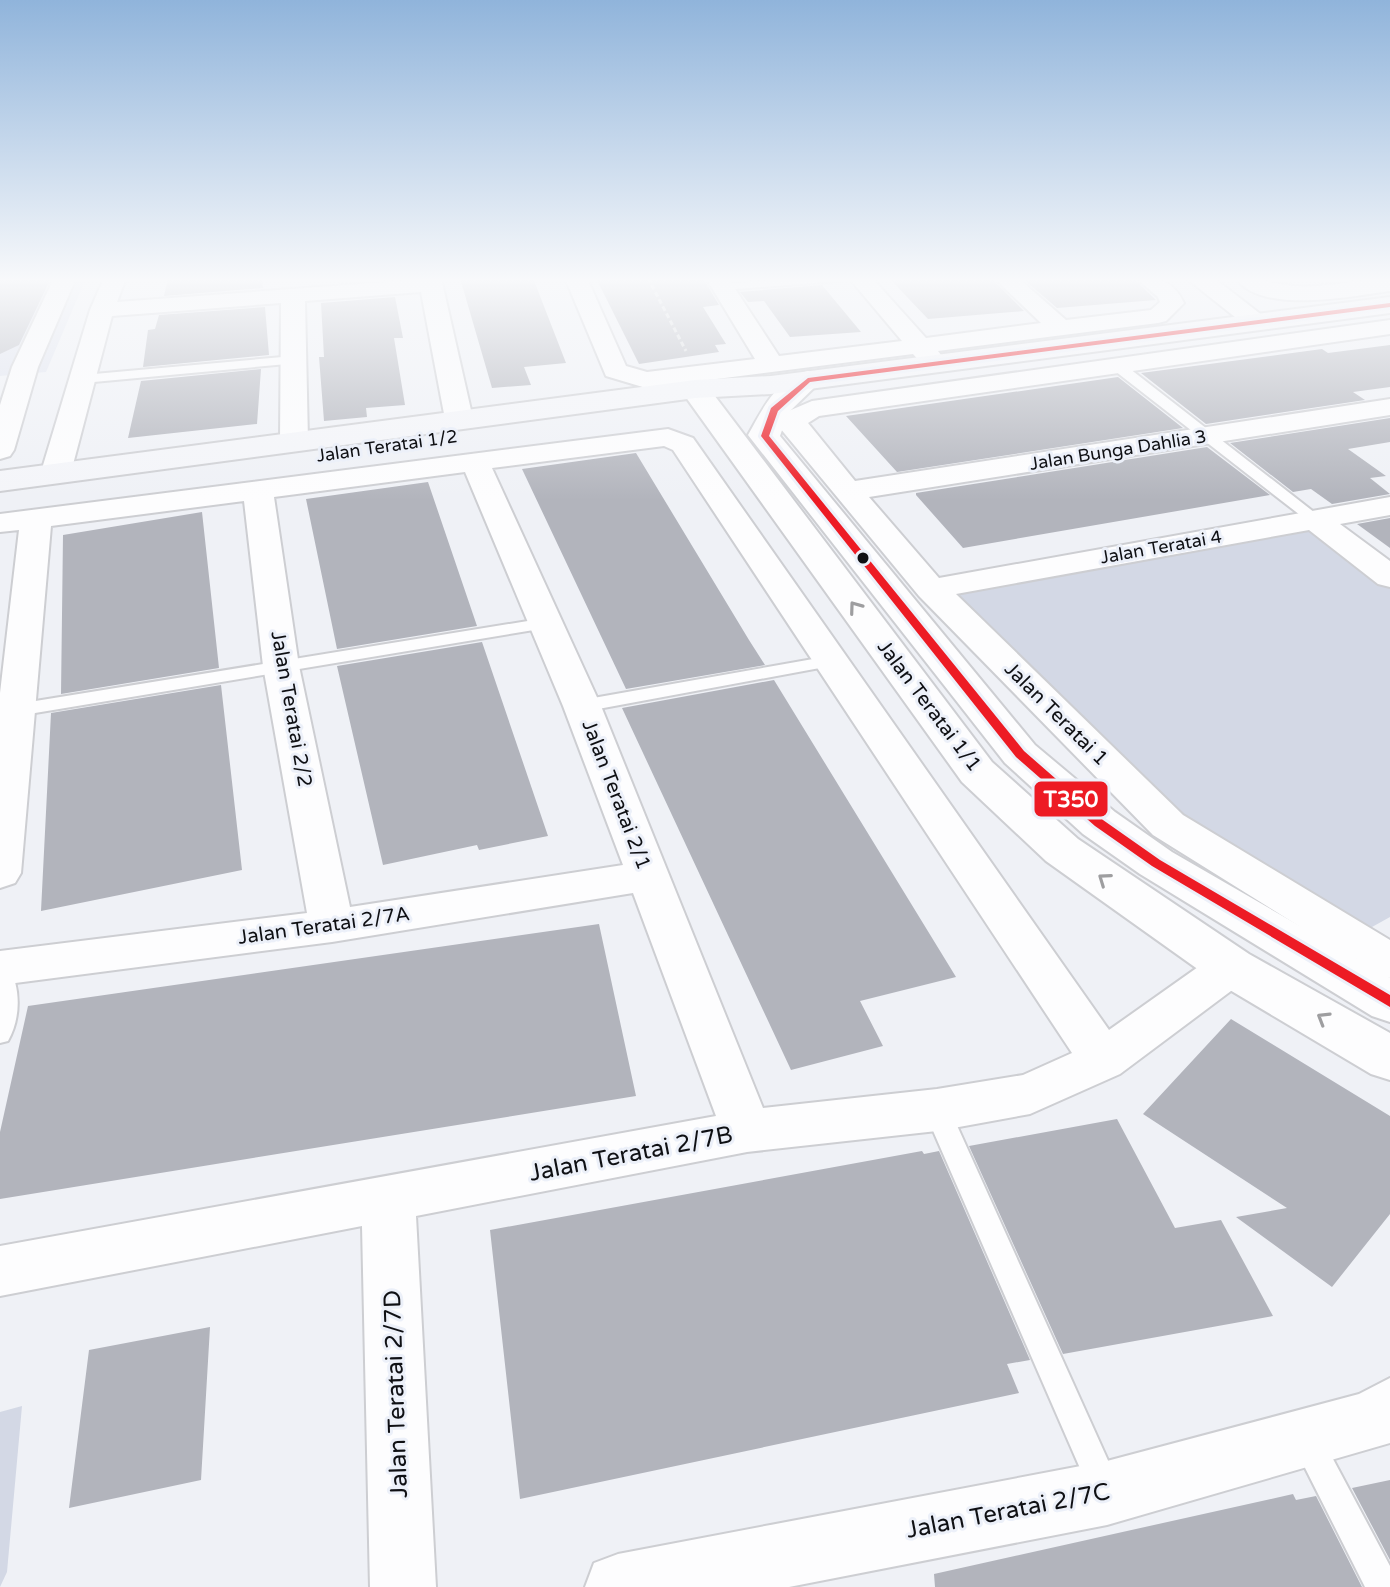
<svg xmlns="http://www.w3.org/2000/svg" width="1390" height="1587" font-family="'Varela Round',sans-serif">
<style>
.built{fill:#dee2ee}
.green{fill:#d3d8e5}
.building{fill:#b2b4bc}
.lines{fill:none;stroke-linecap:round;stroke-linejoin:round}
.service-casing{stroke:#cdced2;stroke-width:4}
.minor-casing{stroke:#cdced2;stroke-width:4}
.tertiary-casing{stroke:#cdced2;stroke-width:4}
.secondary-casing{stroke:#cdced2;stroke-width:4}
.path{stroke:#dbddde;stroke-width:3;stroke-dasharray:5 3;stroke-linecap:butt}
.service{fill:#fdfdfe;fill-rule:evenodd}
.minor{fill:#fdfdfe;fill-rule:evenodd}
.tertiary{fill:#fdfdfe;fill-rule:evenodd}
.secondary{fill:#f4f5f9;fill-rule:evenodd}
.bus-1-casing{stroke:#ecf0f9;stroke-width:6}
.bus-1{fill:#ed1b24;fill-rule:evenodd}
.oneway{stroke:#9e9ea0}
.bus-dot{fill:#0f1014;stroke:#ecf0f9;stroke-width:3}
.labels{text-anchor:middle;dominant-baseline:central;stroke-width:6;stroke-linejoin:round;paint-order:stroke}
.far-street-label{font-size:18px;fill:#0f1014;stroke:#ecf0f9}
.street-label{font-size:20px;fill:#0f1014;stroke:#ecf0f9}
.near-street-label{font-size:24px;fill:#0f1014;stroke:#ecf0f9}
.line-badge{stroke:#ecf0f9;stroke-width:3}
.badge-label{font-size:22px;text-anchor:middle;font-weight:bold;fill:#fff}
</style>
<rect width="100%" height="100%" fill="#eff1f6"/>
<!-- built -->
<path class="built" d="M0,278H86L46,372L0,376Z"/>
<!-- green -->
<path class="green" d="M1312,527L1390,587V917L1363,932L1178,820L950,593Z
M22,1406L7,1572L0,1587V1412Z"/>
<!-- building -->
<path class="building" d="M0,278H51L19,345L0,354Z
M168,278H262L263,288L164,296Z
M460,278H533L566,363L524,367L531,385L492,388Z
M596,278H703L719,305L703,307L726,344L715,345L719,352L639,364Z
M889,278H991L1024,311L928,319Z
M1022,278H1133L1156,300L1057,308Z
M822,285L861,332L790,337L764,301L748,302L740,292Z
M395,297L403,338H394L405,405L366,408L367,417L324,421L319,357H324L321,303Z
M265,307L269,355L143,367L148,330L155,329L159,315Z
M1390,345V387L1353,392L1365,400L1206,424L1141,373L1322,349L1328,353Z
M261,369L257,424L128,438L141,381Z
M1118,377L1183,428L897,472L846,416Z
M1390,418V442L1348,449L1386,476L1370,478L1390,494L1332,504L1311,489L1293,492L1230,443Z
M1207,447L1270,495L963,548L916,495V493Z
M636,453L749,640L765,665L626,689L522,469Z
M428,482L477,626L337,649L306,499Z
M202,512L219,668L61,694L63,535Z
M1390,518V548L1357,524Z
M482,642L548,836L479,850L477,845L383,865L337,666Z
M774,680L956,977L860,1001L883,1046L791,1070L622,708Z
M221,685L242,870L41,911L51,713Z
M599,924L636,1096L0,1199V1132L28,1006Z
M1231,1019L1390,1116V1214L1332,1287L1236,1217L1287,1208L1143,1114Z
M1117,1119L1175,1228L1221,1220L1273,1316L1063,1354L969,1146Z
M922,1151L924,1154L939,1151L1030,1360L1007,1364L1019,1393L520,1499L490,1230Z
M210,1327L201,1480L69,1508L89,1350Z
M1390,1480V1560L1352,1488Z
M1293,1494L1296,1500L1316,1496L1362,1587H935L934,1574Z"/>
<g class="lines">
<!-- service casing -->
<g class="service-casing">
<path id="service" d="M799,278H845L839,281L723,290L717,287L723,284Z
M294,356L300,360L298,363L83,383L76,379L83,375Z
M1115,365H1125L1319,516V522H1309L1115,371Z
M546,618L555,623L552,627L17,716L8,710L17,704Z
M830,656L836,657L839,661L836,665L582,712L573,706L582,700Z
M0,963L8,965C21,987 21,1018 8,1041L0,1043Z
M937,1100L946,1103L950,1110L1115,1476L1120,1487L1115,1498L1104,1503L1093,1498L924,1110L928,1103Z
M1306,1425L1317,1429L1390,1566V1587H1365L1291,1440L1295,1429Z"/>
</g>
<!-- minor casing -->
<g class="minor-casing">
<path id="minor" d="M54,278H76L38,367L14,450L10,456L0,459V405L12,367Z
M104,278H126L117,302L441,278L473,419L469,425H449L445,419L421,292L305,301L308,441L304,447H284L280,441L281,303L112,316L71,472L66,478H46L41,472L90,310Z
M565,278H587L626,366L647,372L755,359L706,278H728L779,356L902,341L849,278H872L926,338L1041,323L994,278H1018L1066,320L1151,310L1160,302L1158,297L1136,278C1159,278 1173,280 1184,303L1166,321L1158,323L938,351L944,359L931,367L922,364L913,354L646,388L606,376Z
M1236,278C1258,278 1275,285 1297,286C1328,288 1359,279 1390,278V291C1353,296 1260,315 1236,278Z
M1390,320V334L819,416L808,423L855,481L1390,399V415L869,497L939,578L1390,497V515L1340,524L1390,561V587L1378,584L1309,530L956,594L1183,815L1390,940V978L1374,973L1153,835L919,596L780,428L784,413L812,401Z
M668,429L693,438L1109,1030L1215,955L1231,950L1247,955L1254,967L1247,979L1120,1074L1030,1114L937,1131L747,1152L416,1216L436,1587H370L362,1226L0,1296V1246L716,1116L633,893L332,942L0,985V951L307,913L263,666L244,501L51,526L21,873L15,883L0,888V693L19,530L0,532V514ZM664,446L673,450L1072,1053L1023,1075L937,1089L763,1108L601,706L492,468ZM465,472L563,706L623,865L350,907L299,666L274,497Z
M1390,1378V1443L1107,1525L789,1587H585L594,1563L618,1554L1107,1461L1359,1394Z"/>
</g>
<!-- tertiary casing -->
<g class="tertiary-casing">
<path id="tertiary" d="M1186,278H1214L1272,323L1268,329H1250Z
M808,371L818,374L822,380L788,413L780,436L1035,745L1115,812L1172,852L1390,978V1022L1372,1016L1140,874L1083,834L1005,763L748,435C763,409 775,380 808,371Z
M695,380L705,383L992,762L1078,839L1249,954L1390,1033V1080L1371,1074L1213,980L1046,861L962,782L680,389L685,383Z"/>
</g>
<!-- secondary casing -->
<g class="secondary-casing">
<path id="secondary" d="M1390,297V313L771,394L695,398L0,491V471L695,380L771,376Z"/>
</g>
<!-- path -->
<path class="path" d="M648,278L686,351"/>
<!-- service -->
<use href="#service" class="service"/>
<!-- minor -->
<use href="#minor" class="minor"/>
<!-- tertiary -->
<use href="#tertiary" class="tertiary"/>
<!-- secondary -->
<use href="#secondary" class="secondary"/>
<!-- bus-1 casing -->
<g class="bus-1-casing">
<path id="bus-1" d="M1390,303V307L810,382L778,411L769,436L1024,751L1103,820L1160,860L1390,995V1007L1152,866L1095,826L1016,757L761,436L771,408L808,378Z"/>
</g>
<!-- bus-1 -->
<use href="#bus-1" class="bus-1"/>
</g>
<!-- one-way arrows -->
<defs><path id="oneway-chevron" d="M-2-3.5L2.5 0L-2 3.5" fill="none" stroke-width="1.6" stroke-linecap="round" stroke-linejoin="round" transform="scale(2)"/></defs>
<g class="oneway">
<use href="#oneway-chevron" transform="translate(855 607) rotate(-126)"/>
<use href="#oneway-chevron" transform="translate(1104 879) rotate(-145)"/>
<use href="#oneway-chevron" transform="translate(1323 1018) rotate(-149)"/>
</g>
<!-- sky -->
<linearGradient id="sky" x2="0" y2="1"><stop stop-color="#90b4db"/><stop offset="0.56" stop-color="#f8f9fb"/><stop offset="1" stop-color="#f8f9fb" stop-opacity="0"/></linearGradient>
<rect width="1390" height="500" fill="url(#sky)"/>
<!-- markers -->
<circle class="bus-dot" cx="863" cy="558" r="7"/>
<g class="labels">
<!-- far-street labels -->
<g class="far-street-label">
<text transform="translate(387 446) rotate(-8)">Jalan Teratai 1/2</text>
<text transform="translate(1118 450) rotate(-9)">Jalan Bunga Dahlia 3</text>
<text transform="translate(1161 547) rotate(-10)">Jalan Teratai 4</text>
</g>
<!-- street labels -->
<g class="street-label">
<text transform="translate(929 706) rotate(53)">Jalan Teratai 1/1</text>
<text transform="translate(291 709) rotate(80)">Jalan Teratai 2/2</text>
<text transform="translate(1056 714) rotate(45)">Jalan Teratai 1</text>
<text transform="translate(616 795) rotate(69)">Jalan Teratai 2/1</text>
<text transform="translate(324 926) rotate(-8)">Jalan Teratai 2/7A</text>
</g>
<!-- near-street labels -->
<g class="near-street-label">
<text transform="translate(631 1154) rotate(-11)">Jalan Teratai 2/7B</text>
<text transform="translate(396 1394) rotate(-92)">Jalan Teratai 2/7D</text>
<text transform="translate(1008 1511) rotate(-11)">Jalan Teratai 2/7C</text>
</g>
</g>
<rect class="line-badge" x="1033" y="780" width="76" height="38" rx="8" fill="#ed1b24"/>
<g class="badge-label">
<text x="1071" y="807">T350</text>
</g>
</svg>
